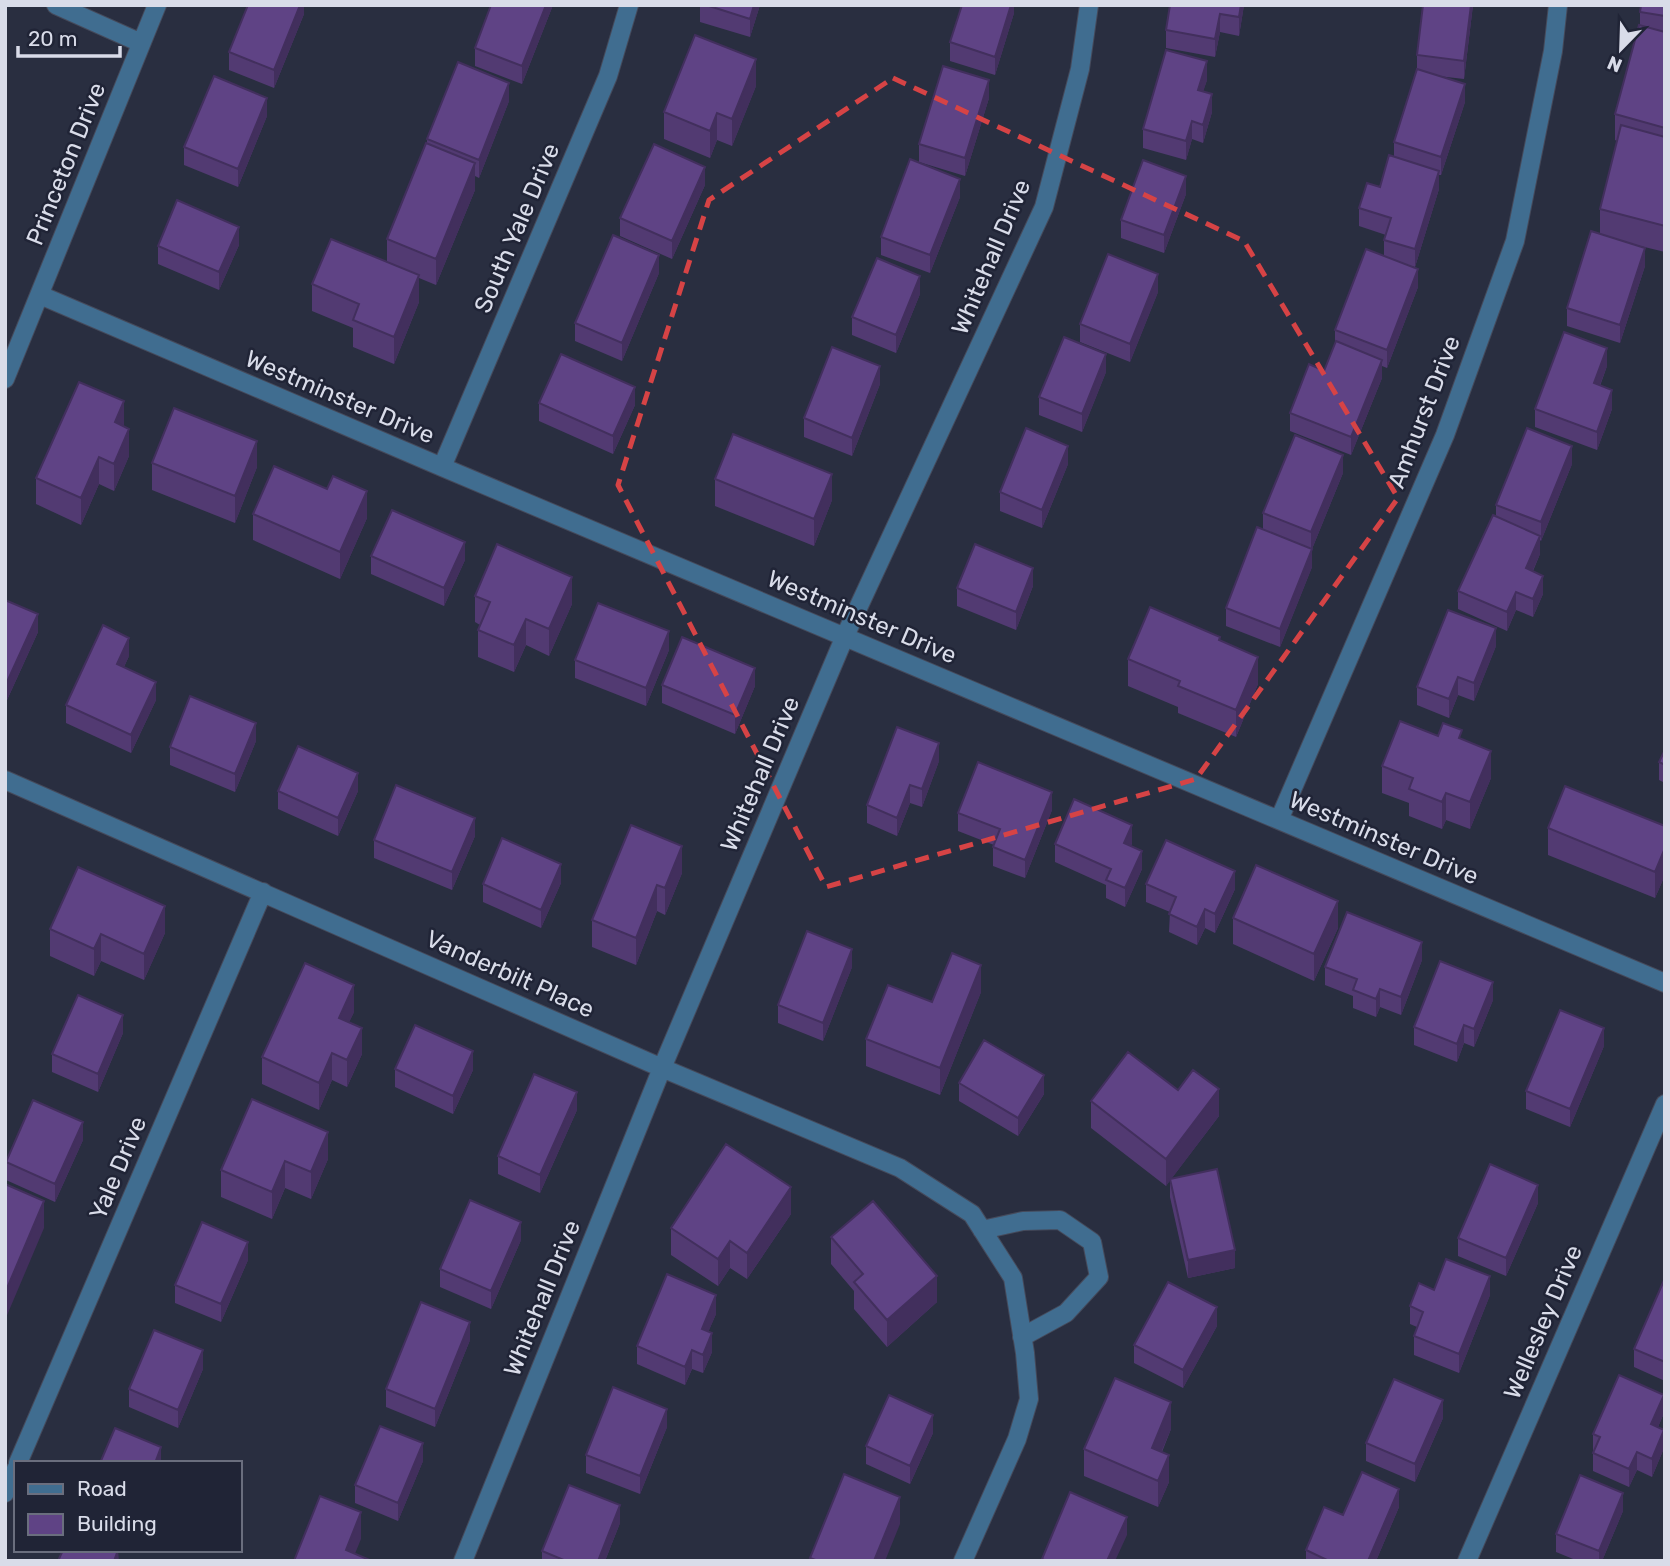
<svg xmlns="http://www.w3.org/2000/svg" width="1670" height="1566" font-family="Rubik,sans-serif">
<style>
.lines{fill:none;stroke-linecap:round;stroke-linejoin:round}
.minor-casing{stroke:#454a5b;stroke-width:20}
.minor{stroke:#406d90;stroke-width:18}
.wall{fill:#523a72}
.shaded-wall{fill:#422f5d}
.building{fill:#5f4385;stroke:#422f5d;stroke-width:2}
.marked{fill:none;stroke:#d64345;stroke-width:5;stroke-dasharray:14 9;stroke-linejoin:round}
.labels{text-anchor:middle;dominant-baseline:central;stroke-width:5;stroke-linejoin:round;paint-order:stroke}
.street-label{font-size:24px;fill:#d9dce9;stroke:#202436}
</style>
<rect width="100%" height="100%" fill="#292e40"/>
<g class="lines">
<!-- minor casing -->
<g class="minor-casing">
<path id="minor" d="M56,5L141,43
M40,295L442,467L1665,983
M5,379L157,5
M442,467L608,76L629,5
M5,780L662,1068L900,1168L972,1214L1013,1278L1025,1353L1029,1399L1017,1439L963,1561
M1279,820L1445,435L1515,241L1553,51L1558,5
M982,1230L1023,1221L1060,1220L1092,1242L1099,1277L1066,1313L1022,1337
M18,1463L263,892
M5,1493L16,1469
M463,1561L662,1068L845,636L1044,207L1080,69L1089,5
M1467,1561L1665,1104"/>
</g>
<!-- minor -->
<use href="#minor" class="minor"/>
</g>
<!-- wall -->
<path class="wall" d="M304,5V14L274,88L229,70V52Z
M553,5L522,84L475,66V48Z
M700,5H760L750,37L700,22Z
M1014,5V13L995,75L950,61V42Z
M1244,5L1239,36L1220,32L1215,57L1166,48V30Z
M1423,5H1473L1464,79L1438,76L1465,102L1441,175H1439V189L1415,267L1405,264L1418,287L1387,368L1382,366V378L1351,455L1290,431V413L1324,371L1335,345V330L1384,256V240L1386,235L1359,226V208L1380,187L1394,157V142L1417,70V55Z
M1665,5V252L1628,243L1645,266L1620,343L1567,326V308L1600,234V209L1617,141L1615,140V114L1640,25V12Z
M1207,80L1203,91L1212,112L1203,143L1192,139L1186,160L1143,148V129Z
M756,86L732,146L717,140L710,158L664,139V112Z
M989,98L965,176L919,162V144Z
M509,101L479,178L475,176V190L436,285L419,278V302L394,364L353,347V328L312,311V284L387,262V239L427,143V139Z
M267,116L238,187L184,165V147Z
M705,185L672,259L620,236V218Z
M1186,194L1164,253L1121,238V220Z
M960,197L930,273L881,255V237Z
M239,245L219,290L158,264V246Z
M659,273L622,361L575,341V323Z
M1158,292L1130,362L1080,342V324Z
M920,294L896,353L852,335V317Z
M1607,366L1600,386L1612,409L1597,450L1535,427V409Z
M1106,372L1082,432L1039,415V397Z
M880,384L852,456L804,437V418Z
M539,403L635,405L613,454L539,421Z
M124,427L129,456L114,491L99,484L81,525L36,504V478Z
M152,463L257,467L235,523L152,490Z
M1068,464L1042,528L1000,511V492Z
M1572,464L1541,541L1540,540V554L1533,571L1543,594L1533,617L1516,610L1507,631L1458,609V591L1496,516V505Z
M1343,473L1312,549V567L1280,647L1226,626V608L1263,530V513Z
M715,479L832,500L814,546L715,506Z
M253,514L367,518L340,579L253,540Z
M371,556L465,560L444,606L371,574Z
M1033,586L1016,630L957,606V588Z
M475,596L572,604L549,656L526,645L514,672L478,657V630L480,625L475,622Z
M5,600L38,632L7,700H5Z
M1220,641L1258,684L1236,737L1178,713V707L1128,686V659Z
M1496,646L1474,701L1458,695L1449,718L1417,705V687Z
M669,650L646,706L575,678V660Z
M129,656L124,667L156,700L131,753L66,723V705Z
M662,685L755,686L735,734L662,703Z
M1462,739L1491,778L1470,829L1446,820L1442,829L1409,816V803L1382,793V766Z
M256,741L235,792L170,765V747Z
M1665,750V783L1659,780V762Z
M939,761L922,807L910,803L897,836L867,823V805Z
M278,791H358L338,836L278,809Z
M1052,810L1025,878L993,866V847L994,845L958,831V813Z
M631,825L682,873L665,915L657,911L636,965L592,947V920Z
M1665,826V875L1655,898L1548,855V828Z
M475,836L452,890L374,858V840Z
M1132,843L1131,846L1142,869L1125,907L1106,898V885L1055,862V844Z
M561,883L541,928L483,902V884Z
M1146,884L1235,889L1215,933L1205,928L1197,945L1169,932L1170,912L1146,902Z
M1233,918L1338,928L1314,981L1233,944Z
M50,929L165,933L144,980L101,961L94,976L50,956Z
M1422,960L1401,1015L1380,1007L1376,1017L1353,1008V996L1325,985V967Z
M852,967L823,1041L778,1023V1005Z
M981,992L940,1095L866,1066V1039L932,1002Z
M1493,1000L1474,1047L1464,1043L1457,1062L1414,1045V1027Z
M354,1012L349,1022L362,1054L347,1087L332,1080L319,1110L262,1084V1057Z
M123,1033L98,1092L52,1072V1054Z
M1604,1046L1570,1127L1526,1109V1091Z
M395,1069L473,1070L453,1114L395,1087Z
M959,1083L1044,1094L1018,1136L959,1101Z
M1178,1090L1219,1116L1171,1179L1235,1268L1188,1278L1170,1197V1180L1166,1186L1091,1128V1101Z
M252,1099L328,1159L311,1199L285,1188L272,1219L221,1197V1170Z
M577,1110L540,1193L498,1174V1156Z
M83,1140L55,1202L6,1180V1162Z
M1538,1203L1506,1276L1458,1256V1238Z
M791,1214L747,1279L730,1268L718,1286L671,1255V1228Z
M831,1237L937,1302L887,1347L854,1309V1291L831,1264Z
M521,1240L491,1309L440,1287V1269Z
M248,1260L221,1322L175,1303V1285Z
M1665,1278V1381L1634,1367V1349Z
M1490,1295L1459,1373L1414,1355V1336L1417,1327L1410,1324V1306Z
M716,1314L708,1332L712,1352L703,1373L692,1369L685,1385L637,1364V1346Z
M1217,1326L1183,1388L1134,1363V1345Z
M470,1340L435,1427L386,1407V1389Z
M203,1369L178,1428L129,1407V1389Z
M1664,1413L1658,1427L1664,1448L1652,1477L1637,1470L1629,1487L1593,1471V1434Z
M1443,1418L1415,1482L1366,1461V1443Z
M667,1427L640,1494L586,1473V1455Z
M1171,1429L1162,1452L1169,1482L1158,1507L1084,1476V1449Z
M933,1433L910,1484L866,1464V1446Z
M423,1461L398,1521L355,1503V1485Z
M1399,1507L1376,1561H1306V1550L1343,1515Z
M1623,1511L1602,1561H1578L1556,1552V1534Z
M620,1523L605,1561H542V1551Z"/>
<!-- shaded-wall -->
<path class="shaded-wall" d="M300,5H304V14L274,88V70Z
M546,5H553L522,84V66Z
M754,5H760L750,37V19Z
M1011,5H1014V13L995,75V57Z
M1241,5H1244L1239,36V17Z
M1471,5H1473L1464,79V61Z
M1220,14V32L1215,57V39Z
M756,59V86L732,146V119Z
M1207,61V80L1198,108V90Z
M989,80V98L965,176V158Z
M509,83V101L479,178V160Z
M1465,84V102L1441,175V157Z
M1212,94V112L1203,143V125Z
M267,98V116L238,187V169Z
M717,113V140L710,158V131Z
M1192,121V139L1186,160V141Z
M475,163V190L436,285V259Z
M705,167V185L672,259V241Z
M1439,171V189L1415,267V249Z
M1186,176V194L1164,253V235Z
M960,179V197L930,273V255Z
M239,227V245L219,290V272Z
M1645,248V266L1620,343V325Z
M659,255V273L622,361V343Z
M1418,269V287L1387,368V350Z
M1158,274V292L1130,362V344Z
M419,275V302L394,364V337Z
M920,276V294L896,353V335Z
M1607,348V366L1594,401V383Z
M1106,354V372L1082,432V414Z
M1382,360V378L1351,455V437Z
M880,366V384L852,456V438Z
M635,387V405L613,454V436Z
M1612,390V409L1597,450V432Z
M124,401V428L115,422Z
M129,429V456L114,491V464Z
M257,441V467L235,523V496Z
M1068,446V464L1042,528V510Z
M1572,446V464L1541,541V522Z
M1343,455V473L1312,549V567L1280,647V629L1311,550V532Z
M99,457V484L81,525V498Z
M832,474V500L814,546V519Z
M367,491V518L340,579V552Z
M1540,536V554L1526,586V568Z
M465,542V560L444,606V588Z
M1033,568V586L1016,630V612Z
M1543,576V594L1533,617V599Z
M572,577V604L549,656V629Z
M1516,592V610L1507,631V612Z
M38,614V632L7,700V682Z
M526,619V645L514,672V645Z
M1496,628V646L1474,701V683Z
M669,631V650L646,706V688Z
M129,638V656L117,682V664Z
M1258,657V684L1236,737V710Z
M755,668V686L735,734V715Z
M1458,677V695L1449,718V699Z
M156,682V700L131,753V735Z
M256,723V741L235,792V774Z
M939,743V761L922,807V789Z
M1491,751V778L1470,829V802Z
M358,773V791L338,836V818Z
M910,785V803L897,836V818Z
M1052,792V810L1025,878V860Z
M1446,793V820L1442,829V802Z
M475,818V836L452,890V872Z
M1132,825V843L1124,861V843Z
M682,846V873L665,915V888Z
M1665,848V875L1655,898V872Z
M1142,851V869L1125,907V888Z
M561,864V883L541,928V910Z
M1235,871V889L1215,933V914Z
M657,885V911L636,965V938Z
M1338,901V928L1314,981V954Z
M165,906V933L144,980V954Z
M1205,909V928L1197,945V927Z
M101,934V961L94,976V949Z
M1422,942V960L1401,1015V997Z
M852,949V967L823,1041V1023Z
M981,965V992L940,1095V1068Z
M1493,982V1000L1474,1047V1029Z
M354,985V1012L339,1044V1018Z
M1380,989V1007L1376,1017V999Z
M123,1015V1033L98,1092V1074Z
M1464,1025V1043L1457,1062V1044Z
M362,1028V1054L347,1087V1060Z
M1604,1028V1046L1570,1127V1109Z
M473,1051V1070L453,1114V1096Z
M332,1053V1080L319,1110V1083Z
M1044,1075V1094L1018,1136V1118Z
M1219,1089V1116L1166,1186V1159Z
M577,1092V1110L540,1193V1175Z
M83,1122V1140L55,1202V1184Z
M328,1132V1159L311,1199V1172Z
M285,1161V1188L272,1219V1192Z
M1538,1185V1203L1506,1276V1258Z
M791,1187V1214L747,1279V1253Z
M44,1201V1228L5,1320V1293Z
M521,1222V1240L491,1309V1291Z
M730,1241V1268L718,1286V1259Z
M248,1242V1260L221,1322V1304Z
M1235,1250V1268L1188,1278V1260Z
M937,1276V1302L887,1347V1320Z
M1490,1276V1295L1459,1373V1354Z
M716,1295V1314L702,1347V1329Z
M1217,1307V1326L1183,1388V1370Z
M470,1322V1340L435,1427V1409Z
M712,1333V1352L703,1373V1355Z
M203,1350V1369L178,1428V1410Z
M692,1350V1369L685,1385V1367Z
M1664,1395V1413L1651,1443V1424Z
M1443,1400V1418L1415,1482V1464Z
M1171,1402V1429L1152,1474V1448Z
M667,1409V1427L640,1494V1476Z
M933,1415V1433L910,1484V1466Z
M1664,1430V1448L1652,1477V1459Z
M423,1443V1461L398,1521V1503Z
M161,1447V1463H155Z
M1637,1452V1470L1629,1487V1469Z
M1169,1455V1482L1158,1507V1481Z
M1399,1489V1507L1376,1561H1368Z
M1623,1493V1511L1602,1561H1599V1551Z
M900,1497V1524L885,1561H874Z
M620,1505V1523L605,1561H598Z
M361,1512V1539L352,1561L346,1550Z
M1127,1517V1535L1115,1561H1107Z
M118,1550L119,1561H114Z"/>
<!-- building -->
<path class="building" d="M248,5H300L274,70L229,52Z
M491,5H546L522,66L475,48Z
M706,5H754L750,19Z
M962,5H1011L995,57L950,42Z
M1170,5H1241L1239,17L1220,14L1215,39L1166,30Z
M1423,5H1471L1464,61L1417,55Z
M1641,5H1665V16L1640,12Z
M1639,25L1665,32V128L1615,114Z
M695,35L756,59L732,119L717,113L710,131L664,112Z
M1166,50L1207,61L1198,90L1212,94L1203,125L1192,121L1186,141L1143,129Z
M458,62L509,83L479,160L427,139Z
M943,66L989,80L965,158L919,144Z
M1417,69L1465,84L1441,157L1394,142Z
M214,76L267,98L238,169L184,147Z
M1621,125L1665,137V226L1600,209Z
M426,143L475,163L436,259L387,239Z
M654,144L705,167L672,241L620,218Z
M1389,155L1439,171L1415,249L1384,240L1391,218L1359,208L1367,183L1380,187Z
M910,159L960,179L930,255L881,237Z
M1143,160L1186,176L1164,235L1121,220Z
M177,200L239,227L219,272L158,246Z
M1591,231L1645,248L1620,325L1567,308Z
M613,235L659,255L622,343L575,323Z
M331,239L419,275L394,337L353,320L359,304L312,284Z
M1366,249L1418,269L1387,350L1335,330Z
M1108,254L1158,274L1130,344L1080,324Z
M877,258L920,276L896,335L852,317Z
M1564,332L1607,348L1594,383L1612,390L1597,432L1535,409Z
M1064,337L1106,354L1082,414L1039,397Z
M1336,341L1382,360L1351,437L1290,413L1309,364L1324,371Z
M832,347L880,366L852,438L804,418Z
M561,354L635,387L613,436L539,403Z
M79,382L124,401L115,422L129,429L114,464L99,457L81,498L36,478Z
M174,408L257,441L235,496L152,463Z
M1026,428L1068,446L1042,510L1000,492Z
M1527,428L1572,446L1541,522L1496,505Z
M733,434L832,474L814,519L715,479Z
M1295,435L1343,455L1311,532L1263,513Z
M274,466L327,489L333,476L367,491L340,552L253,514Z
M392,510L465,542L444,588L371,556Z
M1493,515L1540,536L1526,568L1543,576L1533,599L1516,592L1507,612L1458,591Z
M1257,527L1312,549L1280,629L1226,608Z
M497,544L572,577L549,629L526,619L514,645L478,630L490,602L475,596Z
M975,544L1033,568L1016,612L957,588Z
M5,600L38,614L7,682L5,681Z
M598,603L669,631L646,688L575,660Z
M1150,607L1220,637L1219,640L1258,657L1236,710L1178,686L1180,681L1128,659Z
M1448,610L1496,628L1474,683L1458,677L1449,699L1417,687Z
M103,625L129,638L117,664L156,682L131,735L66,705Z
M682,637L755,668L735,715L662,685Z
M190,696L256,723L235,774L170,747Z
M1400,721L1438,736L1443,723L1462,730L1459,738L1491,751L1470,802L1446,793L1442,802L1409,789L1413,778L1382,766Z
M897,727L939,743L922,789L910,785L897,818L867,805Z
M298,746L358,773L338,818L278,791Z
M1665,750V765L1659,762Z
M978,762L1052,792L1025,860L993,847L1000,829L958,813Z
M396,785L475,818L452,872L374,840Z
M1565,786L1665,826V848L1655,872L1548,828Z
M1074,799L1132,825L1124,843L1142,851L1125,888L1106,880L1111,869L1055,844Z
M631,825L682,846L665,888L657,885L636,938L592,920Z
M502,838L561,864L541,910L483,884Z
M1166,840L1235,871L1215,914L1205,909L1197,927L1169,914L1176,897L1146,884Z
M1256,865L1338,901L1314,954L1233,918Z
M78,867L165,906L144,954L101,934L94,949L50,929Z
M1347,912L1422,942L1401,997L1380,989L1376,999L1353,990L1357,979L1325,967Z
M807,931L852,949L823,1023L778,1005Z
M952,953L981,965L940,1068L866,1039L888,985L932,1002Z
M1440,961L1493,982L1474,1029L1464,1025L1457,1044L1414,1027Z
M305,963L354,985L339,1018L362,1028L347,1060L332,1053L319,1083L262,1057Z
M78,995L123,1015L98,1074L52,1054Z
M1560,1010L1604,1028L1570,1109L1526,1091Z
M415,1025L473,1051L453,1096L395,1069Z
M984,1040L1044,1075L1018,1118L959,1083Z
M1128,1052L1178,1090L1193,1070L1219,1089L1166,1159L1091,1101Z
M534,1074L577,1092L540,1175L498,1156Z
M252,1099L328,1132L311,1172L285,1161L272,1192L221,1170Z
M33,1100L83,1122L55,1184L6,1162Z
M726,1144L791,1187L747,1253L730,1241L718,1259L671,1228Z
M1490,1164L1538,1185L1506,1258L1458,1238Z
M1217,1169L1235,1250L1188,1260L1170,1179Z
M5,1184L44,1201L5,1293Z
M470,1200L521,1222L491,1291L440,1269Z
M873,1201L937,1276L887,1320L854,1282L863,1274L831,1237Z
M202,1222L248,1242L221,1304L175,1285Z
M1446,1259L1490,1276L1459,1354L1414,1336L1423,1312L1410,1306L1419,1283L1434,1290Z
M667,1274L716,1295L702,1329L712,1333L703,1355L692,1350L685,1367L637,1346Z
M1665,1278V1362L1634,1349Z
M1168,1282L1217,1307L1183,1370L1134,1345Z
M421,1302L470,1322L435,1409L386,1389Z
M154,1330L203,1350L178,1410L129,1389Z
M1619,1375L1664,1395L1651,1424L1664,1430L1652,1459L1637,1452L1629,1469L1593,1453L1600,1437L1593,1434Z
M1115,1378L1171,1402L1152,1448L1169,1455L1158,1481L1084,1449Z
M1394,1379L1443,1400L1415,1464L1366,1443Z
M613,1387L667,1409L640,1476L586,1455Z
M889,1395L933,1415L910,1466L866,1446Z
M380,1426L423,1443L398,1503L355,1485Z
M115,1428L161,1447L155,1463H100Z
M1362,1472L1399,1489L1368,1561H1329L1306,1550L1324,1507L1343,1515Z
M844,1474L900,1497L874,1561H818L810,1558Z
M1580,1475L1623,1493L1599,1551L1556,1534Z
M569,1485L620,1505L598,1561H566L542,1551Z
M1070,1492L1127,1517L1107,1561H1046L1042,1559Z
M320,1496L361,1512L346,1550L372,1561H294Z
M63,1550H118L114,1561H58Z"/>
<!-- marked area -->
<path class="marked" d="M893,78L1244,241L1398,498L1196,779L826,887L618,485L709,200Z"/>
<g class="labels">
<!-- street labels -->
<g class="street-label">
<text transform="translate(66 164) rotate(-68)">Princeton Drive</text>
<text transform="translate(517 228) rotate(-67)">South Yale Drive</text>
<text transform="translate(991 257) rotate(-67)">Whitehall Drive</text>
<text transform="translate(340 397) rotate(23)">Westminster Drive</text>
<text transform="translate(1424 412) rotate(-69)">Amhurst Drive</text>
<text transform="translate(862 617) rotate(23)">Westminster Drive</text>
<text transform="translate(760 774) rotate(-67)">Whitehall Drive</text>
<text transform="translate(1384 838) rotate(23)">Westminster Drive</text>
<text transform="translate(510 974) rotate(24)">Vanderbilt Place</text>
<text transform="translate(118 1168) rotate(-67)">Yale Drive</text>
<text transform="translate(542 1298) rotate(-68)">Whitehall Drive</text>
<text transform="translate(1543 1322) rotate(-67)">Wellesley Drive</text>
</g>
</g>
<!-- border -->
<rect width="1670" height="1566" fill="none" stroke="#d9dce9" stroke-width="14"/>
<!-- legend -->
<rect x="14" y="1461" width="228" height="91" fill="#202436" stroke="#6a6e7e" stroke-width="2"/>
<rect x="28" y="1484" width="35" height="10" fill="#406d90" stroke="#6a6e7e" stroke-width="2"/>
<text x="77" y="1496" font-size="21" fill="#d9dce9">Road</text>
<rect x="28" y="1514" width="35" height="21" fill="#5f4385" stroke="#6a6e7e" stroke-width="2"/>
<text x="77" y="1531" font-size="21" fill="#d9dce9">Building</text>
<!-- north arrow -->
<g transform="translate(1621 49) rotate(203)" stroke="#202436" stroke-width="5" paint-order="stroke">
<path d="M0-5L12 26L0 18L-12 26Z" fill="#d9dce9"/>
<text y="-10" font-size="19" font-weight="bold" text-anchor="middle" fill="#d9dce9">N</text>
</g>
<!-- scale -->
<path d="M18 46v10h102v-10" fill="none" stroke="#d9dce9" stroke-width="3.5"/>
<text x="28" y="46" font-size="21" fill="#d9dce9" stroke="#202436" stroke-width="5" paint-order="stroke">20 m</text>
</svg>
